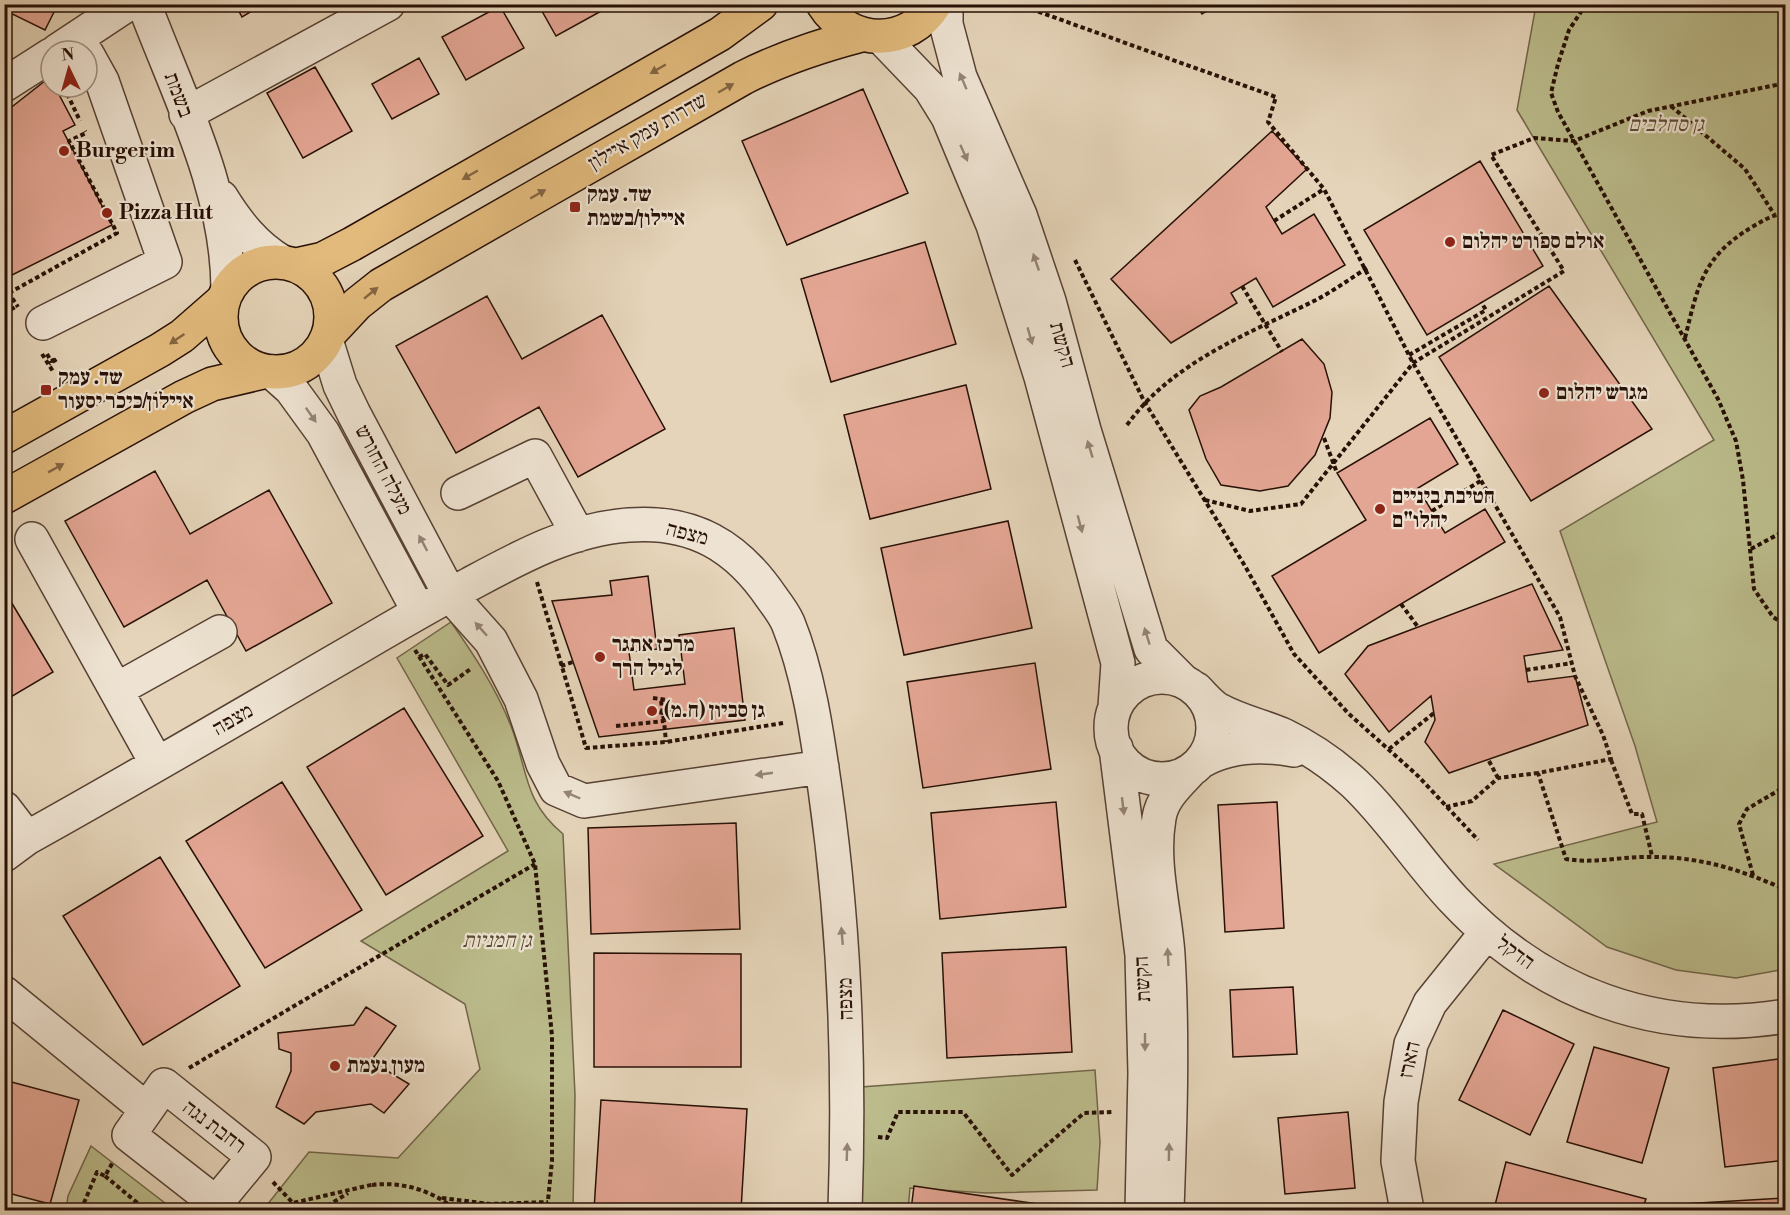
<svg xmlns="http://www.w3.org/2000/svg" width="1790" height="1215" font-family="'Libre Bodoni','Frank Ruhl Libre',serif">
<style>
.green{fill:#bbbb8b;stroke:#716648;stroke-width:1.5}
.building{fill:#e4a694;stroke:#271006;stroke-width:1.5}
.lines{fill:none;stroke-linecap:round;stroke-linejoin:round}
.minor-casing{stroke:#564133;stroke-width:36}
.major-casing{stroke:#271006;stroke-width:36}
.path{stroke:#271006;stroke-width:4;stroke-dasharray:4.5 3;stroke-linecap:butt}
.minor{stroke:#eee3d2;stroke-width:33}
.major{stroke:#e2ba7c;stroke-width:33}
.oneway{fill:#846541}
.oneway2{fill:#948476}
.poi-dot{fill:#8f2418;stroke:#eee3d2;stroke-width:2}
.labels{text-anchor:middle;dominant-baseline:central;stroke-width:4.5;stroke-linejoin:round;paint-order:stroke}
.street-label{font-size:21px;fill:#271006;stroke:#eee3d2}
.park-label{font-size:21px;font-style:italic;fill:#5b4c35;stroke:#eee3d2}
.poi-label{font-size:21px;font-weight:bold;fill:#271006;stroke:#eee3d2;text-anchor:start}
</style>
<rect width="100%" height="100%" fill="#e5d4b9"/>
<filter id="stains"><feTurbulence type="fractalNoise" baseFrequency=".00333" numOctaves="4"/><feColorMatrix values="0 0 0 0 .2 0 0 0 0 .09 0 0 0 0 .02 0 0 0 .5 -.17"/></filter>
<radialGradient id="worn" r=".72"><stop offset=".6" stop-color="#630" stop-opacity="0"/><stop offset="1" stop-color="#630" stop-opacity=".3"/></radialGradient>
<!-- green -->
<path class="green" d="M1536,5H1785V969L1736,978L1676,970L1607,947L1494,864L1657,822L1635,746L1560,531L1714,440L1517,110Z
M451,622C474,655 496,688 511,726C528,770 523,801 563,834L575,1095L573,1210H263L309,1152L398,1158L480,1069L465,1004L361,941L508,851L397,658Z
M1095,1070L1100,1142L1097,1190L986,1193L910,1188L908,1210H867L852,1208L861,1087Z
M91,1146L174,1210H66L68,1196Z"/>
<!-- building -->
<path class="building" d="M9,4H58L45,30L6,11Z
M235,4H264L242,17Z
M538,4H614L556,36Z
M1196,4H1218L1202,14Z
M500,6L524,48L466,80L442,37Z
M419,58L439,94L392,119L372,84Z
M315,67L352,131L303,158L267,93Z
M50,77L51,87H55L75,125L63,131L112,225L4,279V113Z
M863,89L908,193L787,245L742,141Z
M1272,131L1307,169L1266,207L1282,234L1314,214L1345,265L1273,307L1256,278L1231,293L1237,303L1171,343L1111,279Z
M1480,161L1543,266L1427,335L1364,230Z
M925,242L956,344L831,382L801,279Z
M1549,286L1652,429L1531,501L1439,357Z
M487,296L522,359L602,315L665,429L578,477L539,407L456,453L396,346Z
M1302,339L1324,364L1332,392L1330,418L1315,455L1288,486L1260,491L1221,485L1206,459L1189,410L1200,396L1221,387Z
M966,385L991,489L870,519L844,415Z
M1430,418L1458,464L1418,488L1445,533L1485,509L1505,542L1319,653L1272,576L1366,520L1337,473Z
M155,471L190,534L269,490L332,603L246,651L207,580L124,627L65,521Z
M1008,521L1032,628L904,655L881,548Z
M648,576L657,649L629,652L634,690L685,684L679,635L734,628L745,720L599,737L552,601L612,595L610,581Z
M1532,584L1563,650L1524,656L1528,682L1575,676L1588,725L1449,773L1425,742L1435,720L1431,696L1389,732L1345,674L1368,646Z
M4,590L53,672L4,701Z
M1035,663L1051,769L923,788L907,682Z
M404,708L483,836L386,895L307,767Z
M282,782L362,910L265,968L186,841Z
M1056,802L1066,907L940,919L931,813Z
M1277,802L1284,928L1225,932L1218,805Z
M736,823L740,929L591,934L588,828Z
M160,857L240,986L143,1045L63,916Z
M1066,947L1072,1052L947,1058L942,953Z
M594,953L741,954V1067H594Z
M1293,987L1297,1054L1233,1057L1230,990Z
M366,1007L396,1026L371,1061L409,1084L384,1113L371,1104L316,1112L304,1124L276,1107L291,1071V1053L279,1049L278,1033L354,1025Z
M1503,1010L1574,1044L1530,1135L1459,1100Z
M1594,1047L1669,1068L1642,1163L1567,1142Z
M1786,1058V1160L1725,1167L1713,1068Z
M4,1080L79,1100L50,1204L4,1192Z
M601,1100L747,1109L741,1210H594Z
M1348,1112L1355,1188L1285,1194L1278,1118Z
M1506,1162L1646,1199L1642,1210L1494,1209Z
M914,1186L1079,1210H911Z
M1786,1198V1210H1682V1204Z"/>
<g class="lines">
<!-- minor casing -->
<g class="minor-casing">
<path id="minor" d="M144,4C179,97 228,190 228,290
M946,4V24L960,77L1020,215L1049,301L1084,430L1151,649L1182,680
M882,38L930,88L948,117L993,225L1041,377L1118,663L1115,707
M57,51L128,4
M4,85L51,55
M186,114L388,4
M221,197C237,223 255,246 282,262
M43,323L165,262L102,81L87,54
M326,340L340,385L354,414L450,595L491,641L521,699L543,764L556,789L584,801L822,767
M272,372L291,389L323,433L419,612
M458,493L535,456L578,535
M32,539L157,764
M1111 728a51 51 0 1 1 102 0a51 51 0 1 1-102 0Z
M1196,689C1203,696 1211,706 1219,710C1239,721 1262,726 1283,735C1308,747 1333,764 1354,783C1391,818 1419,863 1454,900C1542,994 1658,1037 1786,1016
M116,690L220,632
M1116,748L1142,955L1145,1073L1142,1210
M1200,762C1229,745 1261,744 1294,750
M4,808L27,838
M4,855L27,838C137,777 245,713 354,650C393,627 431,605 470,584C520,557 571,529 629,525C693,520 737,546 772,598C778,606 784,614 788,623C809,675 817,734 825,789C845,929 850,1069 845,1210
M4,993L146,1109
M164,1085L254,1157L216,1203L129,1135Z
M1167,1210C1170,1126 1173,1040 1168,955C1165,910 1151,863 1159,818C1162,798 1178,784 1191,770
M1407,1210L1398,1161L1401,1102L1411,1044L1430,1003L1487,932"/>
</g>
<!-- major casing -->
<g class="major-casing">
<path id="major" d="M823,4C850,47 909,47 935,4
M221 317a55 55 0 1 1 110 0a55 55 0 1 1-110 0Z
M296,265L323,259L352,244L720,34L761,4
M329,334L357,304L381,285L743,78C782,58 819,46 861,35
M4,437L160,350L182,336L222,301
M4,497L184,397L212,384L263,372"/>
</g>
<!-- path -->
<path class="path" d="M1017,4L1276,97L1268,122L1324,189L1413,363L1560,617L1575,676L1603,735L1611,759L1538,773L1566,859C1595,864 1623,856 1653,857C1701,857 1742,870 1786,890
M1586,4L1569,30L1558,64L1551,93L1558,112L1718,399L1736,441L1743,480L1754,589L1773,617L1786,625
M64,87L80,121
M1671,106L1745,169L1774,214
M1274,221L1324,189
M1075,260L1144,401L1245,566L1294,654L1348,713L1418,776L1478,840
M4,286L18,307
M1242,286L1282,352
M9,293L117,233L69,141L86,133L85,131
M4,294L14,310
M1685,338C1698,286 1702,257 1752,227C1763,221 1772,214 1786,214
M42,354L54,373
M47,354L51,361L57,359L49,364
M1409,355L1486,310L1481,302
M1127,425C1172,362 1248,334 1316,300C1333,291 1350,279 1367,268
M1324,438L1337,473
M1205,500L1250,511L1301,504L1413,363L1564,271L1491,155L1534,138L1574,141L1648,111L1786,83
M1432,511L1482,480
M1751,549L1786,530
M537,582L586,748L666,742L783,723
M1401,604L1418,627
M415,650L498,781L535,864L552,1036V1161L547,1210
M419,657L425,654L448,685L472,668
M561,666L573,662
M1526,670L1572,663
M653,698L667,700
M661,701L664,721
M652,711L663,713L672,710
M616,726L664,721L666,742
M1389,749L1434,713
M1611,760L1632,814H1642L1652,856
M1489,761L1498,778
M1446,807L1472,801L1498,778L1538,773
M1753,875L1739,824L1747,809L1786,786
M189,1068L535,864
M878,1137L887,1138L898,1112H963L1012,1175L1084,1113L1114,1112
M105,1176L146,1210
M273,1182L293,1203L375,1184
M372,1185C403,1181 433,1191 456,1210
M442,1198L490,1204L548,1202
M81,1210L97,1172L105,1176L113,1162
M288,1210L293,1203
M321,1210L348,1193"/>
<!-- minor -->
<use href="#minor" class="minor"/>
<!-- major -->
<use href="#major" class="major"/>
</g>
<!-- one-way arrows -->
<defs><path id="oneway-solid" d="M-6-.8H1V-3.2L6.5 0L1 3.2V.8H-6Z" transform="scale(1.5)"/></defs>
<g class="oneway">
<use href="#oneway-solid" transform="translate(658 69) rotate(150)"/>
<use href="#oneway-solid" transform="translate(726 88) rotate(-30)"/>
<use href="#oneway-solid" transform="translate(470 175) rotate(150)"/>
<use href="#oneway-solid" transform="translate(538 194) rotate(-30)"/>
<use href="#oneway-solid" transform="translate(371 293) rotate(-39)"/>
<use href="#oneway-solid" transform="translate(177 339) rotate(146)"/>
<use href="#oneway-solid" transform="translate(56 468) rotate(-29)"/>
</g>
<g class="oneway2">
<use href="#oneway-solid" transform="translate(963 81) rotate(-113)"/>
<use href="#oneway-solid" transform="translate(964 153) rotate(66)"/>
<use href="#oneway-solid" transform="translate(1036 262) rotate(-109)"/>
<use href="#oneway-solid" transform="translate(1030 336) rotate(74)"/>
<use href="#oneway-solid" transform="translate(311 415) rotate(55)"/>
<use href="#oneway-solid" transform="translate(1090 449) rotate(-107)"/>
<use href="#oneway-solid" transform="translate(1080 524) rotate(75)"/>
<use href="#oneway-solid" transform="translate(423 543) rotate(-118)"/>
<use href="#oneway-solid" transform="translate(481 629) rotate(-132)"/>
<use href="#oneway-solid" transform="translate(1147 636) rotate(-107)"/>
<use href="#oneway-solid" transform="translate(764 774) rotate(172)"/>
<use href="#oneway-solid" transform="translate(572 795) rotate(-157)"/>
<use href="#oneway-solid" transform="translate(1123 806) rotate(83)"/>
<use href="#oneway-solid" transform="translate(842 936) rotate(-95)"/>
<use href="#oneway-solid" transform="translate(1168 957) rotate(-93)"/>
<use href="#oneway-solid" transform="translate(1145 1042) rotate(90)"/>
<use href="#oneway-solid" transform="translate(847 1152) rotate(-88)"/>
<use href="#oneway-solid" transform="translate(1169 1152) rotate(-89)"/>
</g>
<!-- markers -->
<g class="poi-dot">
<circle cx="64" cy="151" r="6"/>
<rect x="569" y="201" width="12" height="12" rx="3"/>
<circle cx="107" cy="213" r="6"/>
<circle cx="1450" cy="242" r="6"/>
<rect x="40" y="384" width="12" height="12" rx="3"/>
<circle cx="1544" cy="393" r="6"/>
<circle cx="1380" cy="509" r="6"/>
<circle cx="600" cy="657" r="6"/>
<circle cx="652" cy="711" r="6"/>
<circle cx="335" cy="1066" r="6"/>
</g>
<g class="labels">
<!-- street labels -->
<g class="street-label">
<text transform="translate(178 95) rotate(69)">בשמת</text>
<text transform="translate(648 132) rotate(-30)">שדרות עמק איילון</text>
<text transform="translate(1062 345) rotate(74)">הקשת</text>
<text transform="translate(383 470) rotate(62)">מעלה החורש</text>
<text transform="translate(687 534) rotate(14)">מצפה</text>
<text transform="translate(233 720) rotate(-30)">מצפה</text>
<text transform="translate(1515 953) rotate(36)">הדקל</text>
<text transform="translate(1143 979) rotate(-93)">הקשת</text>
<text transform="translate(846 999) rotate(-92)">מצפה</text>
<text transform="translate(1410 1060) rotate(-77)">הארז</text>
<text transform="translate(214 1127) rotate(37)">רחבת נגה</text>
</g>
<!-- park labels -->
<g class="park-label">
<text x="1666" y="125">גן סחלבים</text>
<text x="497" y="941">גן חמניות</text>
</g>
<!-- poi labels -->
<g class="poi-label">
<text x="76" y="151">Burgerim</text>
<text x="587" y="195">שד. עמק<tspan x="587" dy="24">איילון/בשמת</tspan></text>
<text x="119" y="213">Pizza Hut</text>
<text x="1462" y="242">אולם ספורט יהלום</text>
<text x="58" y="378">שד. עמק<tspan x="58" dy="24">איילון/כיכר יסעור</tspan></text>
<text x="1556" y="393">מגרש יהלום</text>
<text x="1392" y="497">חטיבת ביניים<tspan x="1392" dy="24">יהלו"ם</tspan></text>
<text x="612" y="645">מרכז אתגר<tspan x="612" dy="24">לגיל הרך</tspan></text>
<text x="664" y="711">גן סביון (ח.מ)</text>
<text x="347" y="1066">מעון נעמת</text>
</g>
</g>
<!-- margin -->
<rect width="1790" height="1215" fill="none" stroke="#e5d4b9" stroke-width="24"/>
<rect x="6" y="6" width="1778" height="1203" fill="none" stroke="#271006" stroke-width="3"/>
<rect x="12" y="12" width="1766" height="1191" fill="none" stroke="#271006" stroke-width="1.5"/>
<!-- north arrow -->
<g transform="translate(69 69) rotate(355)"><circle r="28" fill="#eee3d2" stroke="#9e8f80" stroke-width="1.5"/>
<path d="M0-4.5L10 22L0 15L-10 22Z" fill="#8f2418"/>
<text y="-9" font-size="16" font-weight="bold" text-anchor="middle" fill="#271006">N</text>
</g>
<rect width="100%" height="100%" filter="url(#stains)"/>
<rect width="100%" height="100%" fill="url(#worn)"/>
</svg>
